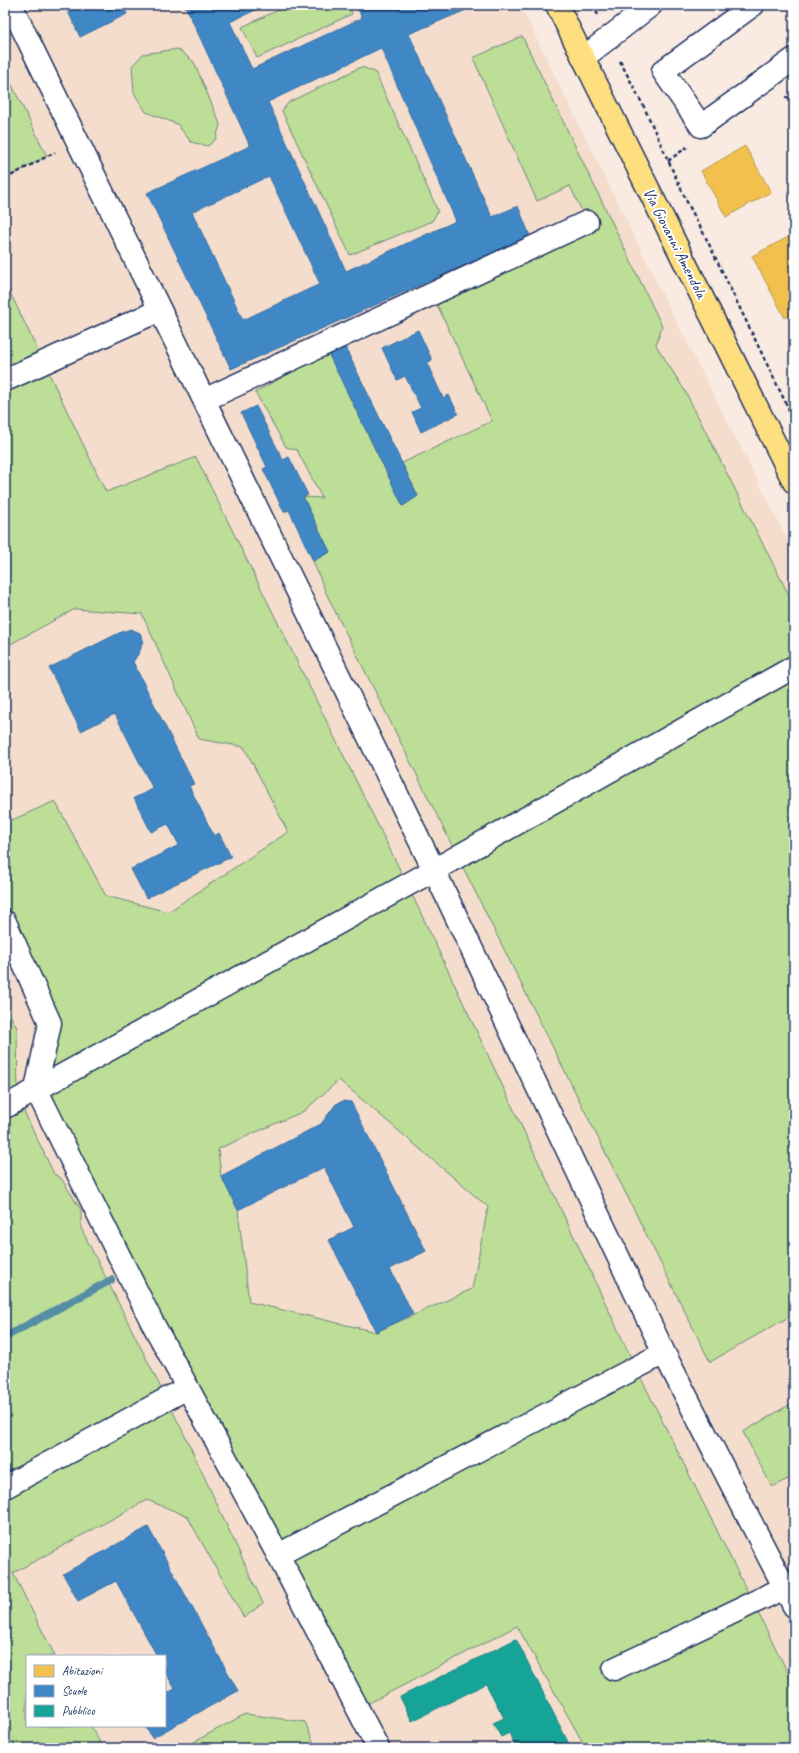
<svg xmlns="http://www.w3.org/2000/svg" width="799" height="1753" font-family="Caveat,sans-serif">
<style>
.built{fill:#f4ddcc;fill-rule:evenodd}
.green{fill:#bdde97;stroke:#6c867a;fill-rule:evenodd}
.homes{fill:#f2c14e;stroke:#b29553}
.schools{fill:#3f88c5;stroke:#346da6;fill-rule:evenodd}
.public{fill:#17a398;stroke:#188087}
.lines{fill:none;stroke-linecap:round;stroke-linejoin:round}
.stream{stroke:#558da5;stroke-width:8}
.minor-casing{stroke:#1b2f5e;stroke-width:25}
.major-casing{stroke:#1b2f5e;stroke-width:25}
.path{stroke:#1b2f5e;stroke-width:2.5;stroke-dasharray:4 3;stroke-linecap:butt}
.minor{stroke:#fff;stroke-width:22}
.major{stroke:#fedf80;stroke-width:22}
.labels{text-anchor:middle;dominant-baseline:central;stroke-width:4;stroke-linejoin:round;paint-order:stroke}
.street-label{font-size:16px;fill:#1b2f5e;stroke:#fff}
</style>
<rect width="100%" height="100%" fill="#f9ebe1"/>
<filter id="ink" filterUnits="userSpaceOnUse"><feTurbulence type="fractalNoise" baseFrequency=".025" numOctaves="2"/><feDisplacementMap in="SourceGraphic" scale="8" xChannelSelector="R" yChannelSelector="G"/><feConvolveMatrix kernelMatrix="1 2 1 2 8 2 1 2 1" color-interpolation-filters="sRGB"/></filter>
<g filter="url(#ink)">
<!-- built -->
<path class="built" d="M5,5H520L678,325L794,552V1748H5ZM27,1656H165V1726H27Z"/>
<!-- green -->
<path class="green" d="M289,5H348L352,14L257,58L242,27Z
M522,36L662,326L656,345L685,391L794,605V1314L710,1362L326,593L313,561L330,552L303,497L322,498L297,450L286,447L255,392L328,353L403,506L418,496L402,463L492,421L432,294L587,222L570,186L537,201L473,58Z
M178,49L194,62L220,124L216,139L208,146L191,142L177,124L146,112L134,93L132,66L143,54Z
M361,67L375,72L438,211L432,221L350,255L282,111L289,102Z
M5,71L47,156L5,179Z
M5,282L106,492L196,457L407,884L636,1368L794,1685V1748H586L517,1626L358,1709L36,1089L50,1023L5,922V805L12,820L55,801L106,896L168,912L288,832L244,747L199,739L142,614L75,609L5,647V480L8,478L5,473ZM339,1080L488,1207L472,1289L376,1332L249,1302L238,1210L221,1176L218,1149L304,1111Z
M5,1005L17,1028L18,1099L54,1174L61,1178L81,1210V1228L188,1442L263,1603L244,1618L187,1516L147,1500L13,1573L55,1656H27V1726H91L103,1748H5Z
M794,1402V1476L772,1487L743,1432Z
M245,1714L305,1722L316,1748H183Z"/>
<!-- homes -->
<path class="homes" d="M745,146L771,192L726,217L701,171Z
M794,234V313L785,318L752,256Z"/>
<!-- schools -->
<path class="schools" d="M65,5H123L127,14L80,37Z
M185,5H266L230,22L252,69L362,18L356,5H478L409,34L492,217L518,206L530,236L231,369L147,193L250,146ZM381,48L456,221L346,271L268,102ZM269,176L320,284L243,320L192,212Z
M418,330L432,360L427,363L443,398L449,395L458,414L421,432L412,412L421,408L405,376L397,380L382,348Z
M344,345L418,496L403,506L328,353Z
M256,406L283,460L289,457L308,495L303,497L330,552L313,561L289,510L284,512L263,469L267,467L241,413Z
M131,629L140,633L143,640L140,651L133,662L194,784L189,786L214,836L219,833L231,857L146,898L131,869L179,845L168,824L151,832L134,798L153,789L115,714L81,731L49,668L119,633Z
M343,1101L351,1102L426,1251L390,1269L413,1314L376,1332L329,1240L354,1227L324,1167L238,1210L221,1176L321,1124L336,1104Z
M148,1527L238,1691L152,1738L145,1726H165V1694L175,1689L165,1671V1656H157L116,1581L78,1601L63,1574Z"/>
<!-- public -->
<path class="public" d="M516,1639L571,1748H516L509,1733L501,1737L493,1723L504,1718L486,1684L412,1721L400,1697Z"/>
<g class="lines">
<!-- stream -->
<path class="stream" d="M5,1337L111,1280"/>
<!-- minor casing -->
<g class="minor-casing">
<path id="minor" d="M11,5L204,400L587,222
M753,5L663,71L701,126L794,59
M583,58L651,5
M5,380L160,310
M204,400L434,870L664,1353L794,1606
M5,922L50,1023L36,1089L151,1320L278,1555L378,1748
M5,1107L434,870L794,667
M5,1487L187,1388
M278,1555L664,1353
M614,1669L784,1588"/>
</g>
<!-- major casing -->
<g class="major-casing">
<path id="major" d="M557,5L794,482"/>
</g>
<!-- path -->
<path class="path" d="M593,5L598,15
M620,61L644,107L686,200L706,238L794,420
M785,97L794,99
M668,161L687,147
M5,179L55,152"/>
<!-- minor -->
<use href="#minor" class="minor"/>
<!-- major -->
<use href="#major" class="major"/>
</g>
</g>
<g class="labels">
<!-- street labels -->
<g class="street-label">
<text transform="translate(675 243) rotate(63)">Via Giovanni Amendola</text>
</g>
</g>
<!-- margin -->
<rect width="799" height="1753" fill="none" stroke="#fff" stroke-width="20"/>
<rect x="10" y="10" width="779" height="1733" fill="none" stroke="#1b2f5e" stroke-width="1.5" filter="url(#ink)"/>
<!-- legend -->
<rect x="26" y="1655" width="140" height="72" fill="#ffffff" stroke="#a4acbf"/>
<rect x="34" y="1665" width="20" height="12" fill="#f2c14e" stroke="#a4acbf"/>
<text x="62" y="1675" font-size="12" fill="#1b2f5e">Abitazioni</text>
<rect x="34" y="1685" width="20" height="12" fill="#3f88c5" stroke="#a4acbf"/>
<text x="62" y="1695" font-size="12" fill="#1b2f5e">Scuole</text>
<rect x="34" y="1705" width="20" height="12" fill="#17a398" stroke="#a4acbf"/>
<text x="62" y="1715" font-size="12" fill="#1b2f5e">Pubblico</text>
</svg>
